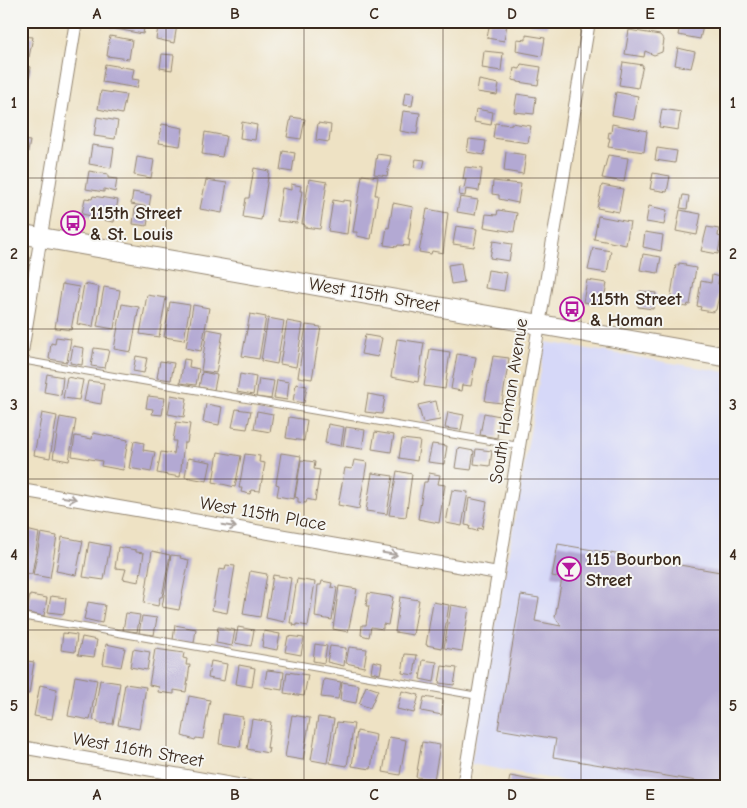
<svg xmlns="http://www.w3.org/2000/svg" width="747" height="808" font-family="'Comic Neue',sans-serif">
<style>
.built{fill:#d6d8f8}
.building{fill:#b3a9d3}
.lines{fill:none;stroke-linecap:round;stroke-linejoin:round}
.lane-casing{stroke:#948671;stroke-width:8}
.street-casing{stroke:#948671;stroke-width:14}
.secondary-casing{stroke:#948671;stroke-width:21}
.lane{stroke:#fff;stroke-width:6}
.street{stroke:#fff;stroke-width:12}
.secondary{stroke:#fff;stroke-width:19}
.oneway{stroke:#a79f9a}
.grid{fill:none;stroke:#3b2a1e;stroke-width:1;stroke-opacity:0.55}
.labels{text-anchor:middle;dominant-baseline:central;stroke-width:4;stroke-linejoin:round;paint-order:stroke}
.poi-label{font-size:18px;font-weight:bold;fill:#3b2a1e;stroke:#f6f6f2;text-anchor:start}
.street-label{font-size:18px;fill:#3b2a1e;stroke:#f6f6f2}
.neatline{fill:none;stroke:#3b2a1e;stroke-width:2}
.grid-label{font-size:16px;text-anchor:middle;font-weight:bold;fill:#3b2a1e}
</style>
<rect width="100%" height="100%" fill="#f6f6f2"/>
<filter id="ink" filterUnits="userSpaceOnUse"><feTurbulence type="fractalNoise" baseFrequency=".02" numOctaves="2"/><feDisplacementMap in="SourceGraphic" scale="10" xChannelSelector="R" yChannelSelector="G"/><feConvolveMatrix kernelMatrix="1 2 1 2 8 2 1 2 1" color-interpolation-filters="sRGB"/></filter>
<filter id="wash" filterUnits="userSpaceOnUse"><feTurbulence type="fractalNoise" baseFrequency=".0096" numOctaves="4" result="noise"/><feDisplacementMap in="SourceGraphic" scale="20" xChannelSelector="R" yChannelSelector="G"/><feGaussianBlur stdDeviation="1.12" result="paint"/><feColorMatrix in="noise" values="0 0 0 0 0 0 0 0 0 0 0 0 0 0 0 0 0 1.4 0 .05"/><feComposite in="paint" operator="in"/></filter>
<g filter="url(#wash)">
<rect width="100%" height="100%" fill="#eee2c4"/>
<!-- built -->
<path class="built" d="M546,342L726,372V787H596L471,764Z"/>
<g id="blocks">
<!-- building -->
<path class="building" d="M112,21H149L148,28H144L143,34L111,28Z
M529,21H548L547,27L529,24Z
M630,21H651L650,26Z
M681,21L704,22L700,39L678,35Z
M159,22L177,25L174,43L156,39Z
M490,22L507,24L504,41L487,38Z
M629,30L660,35L664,40L662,52L654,55L645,51L644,57L625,54Z
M526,35L545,38L542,56L516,51L517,39L526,40Z
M21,36L33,37L29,57L21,56Z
M110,36L132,40L129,59L107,56Z
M678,48L695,52L691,68L675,65Z
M484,51L503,53L501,71L482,68Z
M162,54L174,55L172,70L160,68Z
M623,62L643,65L638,88L619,85Z
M105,64L134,69L132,79L139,80L137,88L102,82Z
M521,64L541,67L538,85L518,82V81L512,80L514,68L520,69Z
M21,65L31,67L28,85L21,84Z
M479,80L499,84L497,95L477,92Z
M21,87L27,88L24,105H21Z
M101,91L126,95L122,114L98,109Z
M405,92L414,93L412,106L403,105Z
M616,92L638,96L634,119L612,115Z
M517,94L536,97L534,114L514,112Z
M476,109L493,112L491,125L474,122Z
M662,109L681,112L678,130L659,127Z
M403,111L420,113L417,134L400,131Z
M21,112H24L22,124H21Z
M97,117L118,121L115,139L94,136Z
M291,117L305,119L301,139L287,137Z
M242,122L257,125L255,140L240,138Z
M318,123L331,125L329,142L316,140Z
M495,123L511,125V123L531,126L528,143L493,138Z
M162,124L183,128L180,146L159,143Z
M612,124L647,131L644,152L608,147L610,138H608L609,132L611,133Z
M205,132L226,136L222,157L202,154Z
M469,139L486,141L484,155L467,152Z
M21,140L30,141L28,152L21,151Z
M92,145L114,148L111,168L89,164Z
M657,148L677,151L675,163L655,160Z
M283,151L295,153L292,172L280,170Z
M506,152L526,155L523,174L504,171Z
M377,154L391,156L387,176L374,174Z
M608,155L628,158L624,182L602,178Z
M137,157L154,160L151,178L134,175Z
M416,159L425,160L423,168L414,167Z
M465,167L482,169L479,191L466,189L465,196L459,195L460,187L464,188L466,179H463Z
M254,168L269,171L261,220L243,217L246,198H249Z
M89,171L108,174V178L117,179L115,192L104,189V192L86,189Z
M653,173L670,176L667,192L650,189Z
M362,175L378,177L375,195H378L371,239L357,236V232H353Z
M309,179L327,182L320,229L304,227V224H302Z
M206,180L227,183L222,213L200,209Z
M493,181L521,184L518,203L499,199V195L492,194Z
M291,184L301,186L300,191H302L297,223L277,221L282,188L291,190Z
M602,185L623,189L619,212L597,208Z
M133,192L151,195L149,207L131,204Z
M683,195L689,196L687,209L680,208Z
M93,196L118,200L114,222L91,218V216L82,214L85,198L92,199Z
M460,197L478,200L475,215L457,212Z
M333,200L343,202V200L351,201L347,234L328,231Z
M393,203L413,207L408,240H410L409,246L398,245L397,247L384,245L387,227L389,228Z
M649,206L667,210L664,225L646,222Z
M135,207L150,209L147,226L133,224Z
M427,209L448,213L443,253L432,251L431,254L419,252Z
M498,210L517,213L514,232L484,227L486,214L497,215Z
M680,210L701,214L697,235L676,231Z
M598,216L630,222L626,245L594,239Z
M456,226L477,229L474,247L453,244Z
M707,227L719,229L718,236L721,237L718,254L701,251Z
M645,232L663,235L661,251L643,247Z
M493,241L512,244L509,261L490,258Z
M593,248L611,251L607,273L588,270Z
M643,254L661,257L658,273L640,270Z
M461,263L464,282L451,284L448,265Z
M679,263L686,264L685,266L696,268L690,305L688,304L687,307L674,305V302L670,301L676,265H679Z
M488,270L507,273L504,291L485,288Z
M712,275L719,277L718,284L721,285L716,310L713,312L700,310L701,307L697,306L701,281L711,283Z
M587,280L607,283L603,305L583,302Z
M62,284L79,287L71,330L55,328Z
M84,284L99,287L93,327L77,324Z
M104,287L120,290L114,329L97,326Z
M640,291L656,293L653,309L638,307Z
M147,295L166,298L159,337L140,334Z
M170,302L190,305L184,340L164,337Z
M122,304L139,307L131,352L114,349Z
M193,305L209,308L201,351L186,348Z
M250,314L266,317L259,359L242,356Z
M268,318L284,321L277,364L261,361Z
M287,321L303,324L296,367L280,364Z
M306,325L321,327L312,379L298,377Z
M207,329L223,332L216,373L201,371Z
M365,335L382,338L378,357L361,354Z
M56,337L71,339L67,362L49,359L51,343L55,344Z
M397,339L424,343L418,382L391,377Z
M73,346L84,348L82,365L70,363Z
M94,348L109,350L105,368L91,366Z
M430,349L450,352L445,389L424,386Z
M457,354L476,357L471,386L462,385L461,391L451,389Z
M136,356L147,358L144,373L133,371Z
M493,356L509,358L502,403L485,401Z
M184,359L190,360L189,367L199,369L196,385L180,383Z
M160,361L174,363L171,380L157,378Z
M202,372L217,375L214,390L199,387Z
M47,374L63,377L61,395L44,392Z
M240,374L256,377L253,395L237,392Z
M67,377L83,380L79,400L63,398Z
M259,379L274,381L271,399L256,397Z
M277,380L289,382L287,400L274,398Z
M88,381L104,383L101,404L84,401Z
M296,384L307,386L304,403L293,401Z
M368,394L385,397L382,414L365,412Z
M171,395L187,398L184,417L168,414Z
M148,396L165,398L162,415L152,414L153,409L146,408Z
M436,401L440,420L423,423L418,405Z
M206,404L222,407L219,425L203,422Z
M236,409L251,411L247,429L232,427Z
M257,411L273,414L270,432L254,429Z
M448,412L464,415L461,430L445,428Z
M42,413L57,416L50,458L34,455Z
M484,413L500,416L497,438L480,435Z
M60,417L76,420L69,461L53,458Z
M289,417L307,420L304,441L286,438Z
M176,422L190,424L187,443H184L180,477L157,473L161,452L174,454L176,441H173Z
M328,424L344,427L341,446L325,443Z
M346,427L365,430L362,449L343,446Z
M375,432L394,435L391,452L372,449Z
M93,433L128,440L123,470L101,466L102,461L72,456L75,436L92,439Z
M402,439L420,441L417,461L399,458Z
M134,441L144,443L143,450L155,452L151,472L129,468Z
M432,444L447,446L444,464L428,462Z
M458,448L474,451L471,470L455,468Z
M476,449L492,451L490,466L474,464Z
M218,452L241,456L235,487L213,482Z
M281,453L301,456L294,499L277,496L279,485L276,484Z
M245,454L260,456L259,462L265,463L260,491L251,490L250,494L241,492L242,488H239Z
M188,458L211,462L207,481L185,477Z
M301,460L315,462L314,469L320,470L315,501L307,499L306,503L298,502V498L295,497Z
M354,460L367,462L359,509L338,505L345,468L352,469Z
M397,471L412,474L406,517L389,515Z
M372,473L393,476L387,514L366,511Z
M429,473L440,475L438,484L445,485L439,523L418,519L424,482H427Z
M452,490L468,492L462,526L446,523Z
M469,498L487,502L482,529L478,528L477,531L469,529L470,526L465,525Z
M22,529L39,533L32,574L21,573Z
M41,533L57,536L50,578L33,575Z
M62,537L83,541L76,575L56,571Z
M89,542L110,546L104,580L83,577Z
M558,544L726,573V786L553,757L556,739L498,729L521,595L539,598L535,621L561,626L555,617L562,578L552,576Z
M118,547L136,550V552L144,553L139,582L123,579L126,569L115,568Z
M152,551L170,555L162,597H160L158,606L144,603Z
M171,555L181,556L180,558L189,560L179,610L162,607Z
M226,565L235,566L227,613L212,610L219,569L225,570Z
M250,571L267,574L260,617L243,614Z
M273,575L291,578L284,622L266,618Z
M297,579L315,582L308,626L297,624V626L293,625L294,623H290Z
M322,581L332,583L331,587L337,588L332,620L315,617L318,585H321Z
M339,586L357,589L348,632L333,629Z
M368,593L393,597L388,625L383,624V629L371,627L369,637L361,635L362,625H366L369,606H366Z
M21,594L27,596L24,614H21Z
M30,595L47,598L44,616L27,613Z
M51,596L66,598L64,614L48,612Z
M400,597L419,600L413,635L395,632Z
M88,602L105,605L102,623L84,619Z
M433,602L449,605L442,648L426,645Z
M451,605L469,608L462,651L444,648Z
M126,613L140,615L137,632L123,630Z
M142,616L157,618L154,635L139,633Z
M175,625L196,629L194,643L173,640Z
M218,627L235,630L232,646L216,643Z
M238,627L254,630L251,646L235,643Z
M264,631L280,634L277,650L262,647Z
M63,633L77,635L75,652L61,650Z
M288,636L304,638L301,655L285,652Z
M82,637L97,640L94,657L78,655Z
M106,644L125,648L121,667L103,664Z
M315,644L327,646L324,663L313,661Z
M330,646L346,648L344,666L327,662Z
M349,647L367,649L364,667L346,663Z
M133,649L150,652L147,670L130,667Z
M155,649L184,653L183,658L187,659L186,665H190L186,692L174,690V694L158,692L159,687L149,685Z
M405,654L417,655L414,675L402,673Z
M21,660L34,662L29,694L21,693Z
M423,660L437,662L434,682L420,679Z
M211,661L227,664L224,681L208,678Z
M373,661L382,663L380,674L371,672Z
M239,665L255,668L252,687L236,684Z
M442,666L457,668L454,685L439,683Z
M267,670L284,672L282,690L264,687Z
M287,672L308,675L304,696L284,693Z
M75,676L97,680L90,720L68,716Z
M324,679L341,682L338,699L321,697Z
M100,680L120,683L113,724L98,723V721L93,720Z
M342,682L359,685L356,703L340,700Z
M125,684L146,687L139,729L118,725Z
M40,685L57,689L52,719L34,716Z
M366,686L378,690L370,708L359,704Z
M402,691L419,695L414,713L397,709Z
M189,696L210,700L203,739L196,738L195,740L182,736Z
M424,697L443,700L442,715L421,711Z
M223,714L243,717L240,747L219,744Z
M292,715L310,718L303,760L285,757Z
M318,717L334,719L327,763L311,760Z
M252,719L271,722L267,748H269L268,753L247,749Z
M337,722L354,724L347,766L330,763Z
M357,731L376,735L371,769L352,766Z
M389,737L406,740L400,775L383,772Z
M422,742L440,745L434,780L416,777Z
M510,776L548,783L547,787H508Z"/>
</g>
</g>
<g filter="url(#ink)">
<use href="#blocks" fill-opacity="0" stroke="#948671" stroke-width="1"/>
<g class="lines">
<!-- lane casing -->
<g class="lane-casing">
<path id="lane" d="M21,360L519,446
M21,616L478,696"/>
</g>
<!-- street casing -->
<g class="street-casing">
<path id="street" d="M21,358L76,21
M21,490L498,573
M21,747L249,787
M463,787L589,21"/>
</g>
<!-- secondary casing -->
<g class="secondary-casing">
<path id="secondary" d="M21,234L726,357"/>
</g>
<!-- lane -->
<use href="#lane" class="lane"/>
<!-- street -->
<use href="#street" class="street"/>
<!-- secondary -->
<use href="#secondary" class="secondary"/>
</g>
<!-- one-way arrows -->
<defs><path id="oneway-shaft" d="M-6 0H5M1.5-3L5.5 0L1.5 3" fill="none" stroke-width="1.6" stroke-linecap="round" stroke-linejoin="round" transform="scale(1.25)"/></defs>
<g class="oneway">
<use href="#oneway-shaft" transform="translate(69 498) rotate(10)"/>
<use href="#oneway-shaft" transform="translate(229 526) rotate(10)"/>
<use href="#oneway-shaft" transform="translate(390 554) rotate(10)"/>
</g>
</g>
<!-- grid -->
<path class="grid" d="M166,21V787M304,21V787M443,21V787M581,21V787M21,178H726M21,329H726M21,479H726M21,630H726"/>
<!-- icons -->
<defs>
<g id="bus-ring" transform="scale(1.25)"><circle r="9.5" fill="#f6f6f2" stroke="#b5179e" stroke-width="1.5"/><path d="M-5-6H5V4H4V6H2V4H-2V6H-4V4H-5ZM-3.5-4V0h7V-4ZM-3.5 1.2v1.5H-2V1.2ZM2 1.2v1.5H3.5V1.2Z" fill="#b5179e"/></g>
<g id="bar-ring" transform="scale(1.25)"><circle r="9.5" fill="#f6f6f2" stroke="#b5179e" stroke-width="1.5"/><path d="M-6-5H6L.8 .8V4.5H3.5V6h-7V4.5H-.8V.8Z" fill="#b5179e"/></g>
</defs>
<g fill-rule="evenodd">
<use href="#bus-ring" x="73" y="223"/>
<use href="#bus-ring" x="572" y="309"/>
<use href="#bar-ring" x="569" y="569"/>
</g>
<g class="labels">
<!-- poi labels -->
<g class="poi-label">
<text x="90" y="213">115th Street<tspan x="90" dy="21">&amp; St. Louis</tspan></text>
<text x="590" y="299">115th Street<tspan x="590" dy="21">&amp; Homan</tspan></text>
<text x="586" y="559">115 Bourbon<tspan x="586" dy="21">Street</tspan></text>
</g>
<!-- street labels -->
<g class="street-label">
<text transform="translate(374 295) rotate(10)">West 115th Street</text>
<text transform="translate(509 401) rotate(-81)">South Homan Avenue</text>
<text transform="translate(263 514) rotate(10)">West 115th Place</text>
<text transform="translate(138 750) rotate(10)">West 116th Street</text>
</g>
</g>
<!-- margin -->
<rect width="747" height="808" fill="none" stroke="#f6f6f2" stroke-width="55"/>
<rect x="28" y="28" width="692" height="752" class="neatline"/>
<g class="grid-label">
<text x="97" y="19">A</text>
<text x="235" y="19">B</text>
<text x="374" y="19">C</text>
<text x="512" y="19">D</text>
<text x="650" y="19">E</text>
<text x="14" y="108">1</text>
<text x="733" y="108">1</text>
<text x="14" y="259">2</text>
<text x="733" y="259">2</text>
<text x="14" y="410">3</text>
<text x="733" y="410">3</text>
<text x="14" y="560">4</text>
<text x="733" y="560">4</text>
<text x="14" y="711">5</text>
<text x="733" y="711">5</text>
<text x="97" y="800">A</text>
<text x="235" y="800">B</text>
<text x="374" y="800">C</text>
<text x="512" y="800">D</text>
<text x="650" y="800">E</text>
</g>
</svg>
